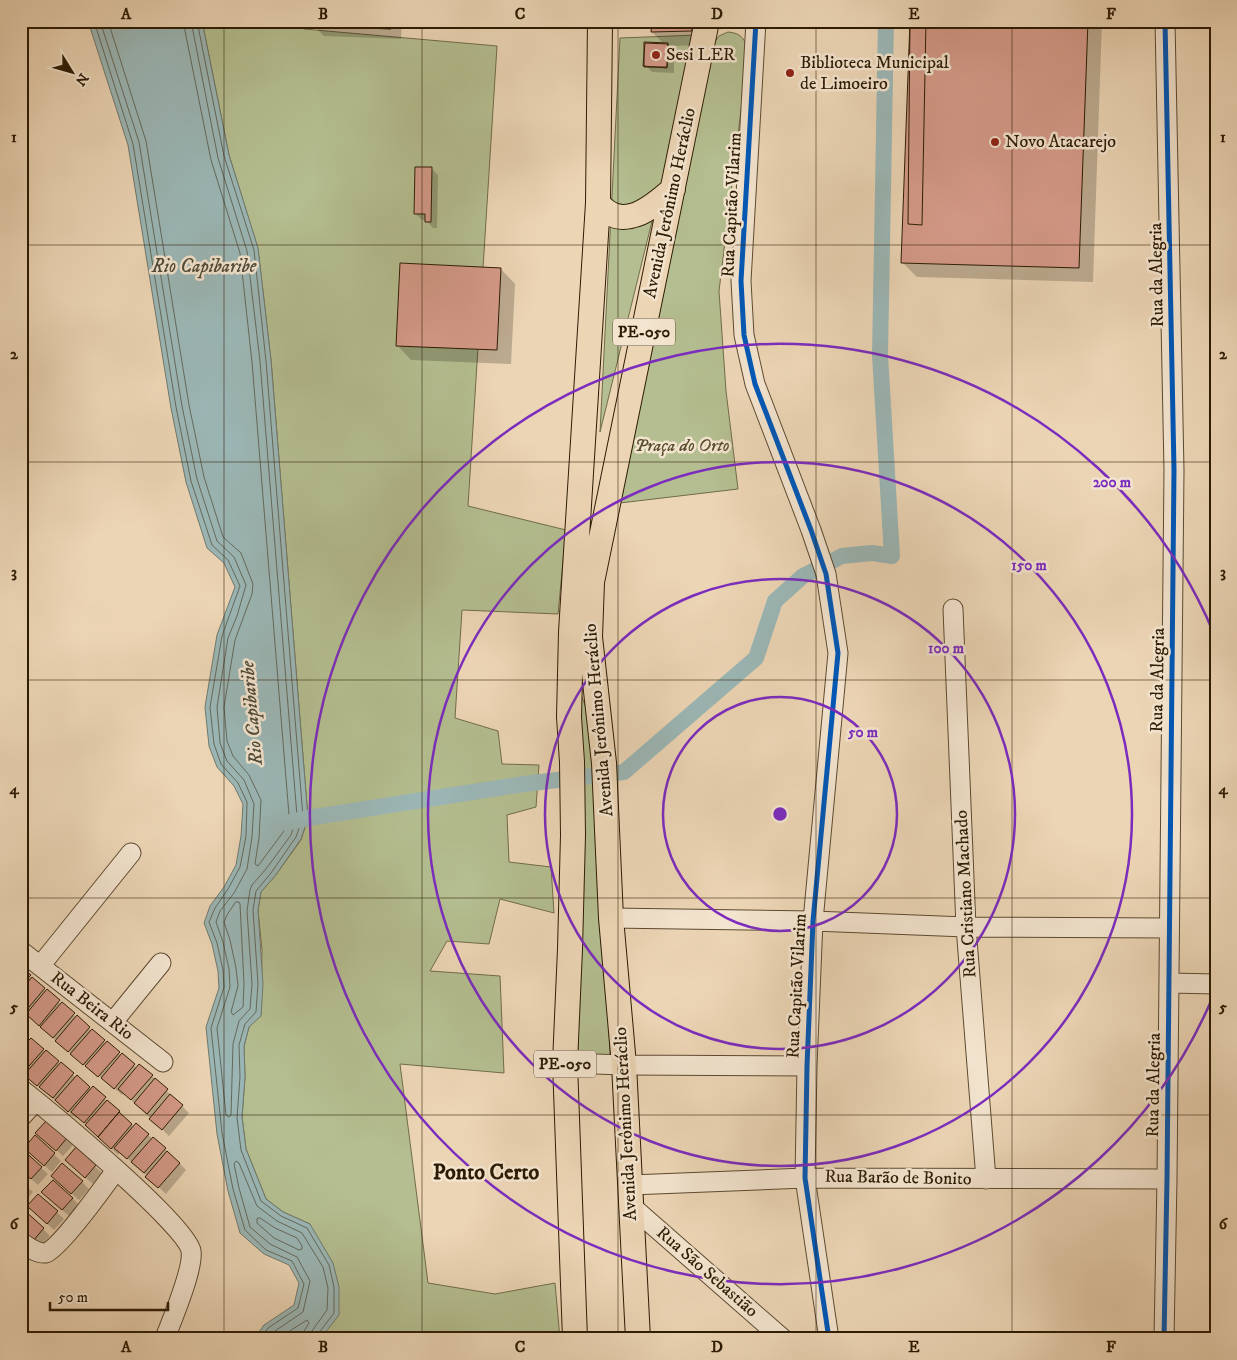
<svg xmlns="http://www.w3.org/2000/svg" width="1237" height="1360" font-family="'IM FELL DW Pica',serif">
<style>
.green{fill:#b4be90;stroke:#706c4a}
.water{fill:#9bb7b6;stroke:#6f796e}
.shadow{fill:#0003}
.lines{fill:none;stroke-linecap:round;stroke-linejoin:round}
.shore{stroke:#64695c;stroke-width:1}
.canal{stroke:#9bb7b6;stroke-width:16}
.building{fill:#d59a89;stroke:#2c1b03}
.minor-casing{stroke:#5c4a30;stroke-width:21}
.major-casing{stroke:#2c1b03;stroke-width:26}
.minor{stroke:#f3e4cf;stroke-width:19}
.major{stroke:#ecd5b5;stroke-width:24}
.cycleway-casing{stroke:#f3e4cf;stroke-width:8}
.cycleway{stroke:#0057b8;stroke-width:5}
.grid{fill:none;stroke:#2c1b03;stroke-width:1;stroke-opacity:0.55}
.ring{fill:none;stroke:#7b2cbf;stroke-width:2.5}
.poi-dot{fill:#8f2418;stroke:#f3e4cf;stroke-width:2}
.labels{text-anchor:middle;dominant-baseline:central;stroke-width:5;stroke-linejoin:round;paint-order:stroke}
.shield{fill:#f3e4cf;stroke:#685740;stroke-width:1}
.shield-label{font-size:16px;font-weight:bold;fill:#2c1b03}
.poi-label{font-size:18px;fill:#2c1b03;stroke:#f3e4cf;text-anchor:start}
.street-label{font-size:18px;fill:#2c1b03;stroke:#f3e4cf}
.park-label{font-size:18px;font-style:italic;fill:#554c2d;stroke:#f3e4cf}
.water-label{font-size:19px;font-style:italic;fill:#4d4a39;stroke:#f3e4cf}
.district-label{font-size:22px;font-weight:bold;fill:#2c1b03;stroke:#f3e4cf}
.centre{fill:#7b2cbf;stroke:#f3e4cf;stroke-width:2.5}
.ring-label{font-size:15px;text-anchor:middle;font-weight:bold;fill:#7b2cbf;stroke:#f3e4cf;stroke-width:5;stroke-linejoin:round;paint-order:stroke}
.neatline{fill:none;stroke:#2c1b03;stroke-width:2}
.grid-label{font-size:16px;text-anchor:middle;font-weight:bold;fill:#2c1b03}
</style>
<rect width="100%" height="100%" fill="#ecd5b5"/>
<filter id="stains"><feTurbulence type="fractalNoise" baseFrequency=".004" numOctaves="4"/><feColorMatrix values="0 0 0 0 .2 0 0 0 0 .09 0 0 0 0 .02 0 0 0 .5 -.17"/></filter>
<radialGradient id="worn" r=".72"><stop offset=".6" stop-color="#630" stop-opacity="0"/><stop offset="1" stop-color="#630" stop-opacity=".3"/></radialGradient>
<!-- green -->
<path class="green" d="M202,21H303L304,29L497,46L468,506L566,530L558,614L462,610L455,718L498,731L502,764L539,765L536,807L507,815L509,862L551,867L554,913L500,899L489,944L447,941L430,971L500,976L504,1073L400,1064L428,1283L495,1294L555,1283L560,1339H313L322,1337L310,1224L283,1212L266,1199L246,1149L242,1117L245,1077L244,1046L249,1027L261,1015L262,950L258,910L261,892L275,876L301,840L308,818L271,360L258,249L229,155Z
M728,32C742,33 746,40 748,53L719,291L726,391L738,489L620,503L713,44L719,36Z
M698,35L600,432L620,38Z
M581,694L589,717L601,806L610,1055L578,1056Z"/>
<!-- water -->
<path class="water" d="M88,21H202L229,155L258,248L271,360L308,818L301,839L275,876L261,892L258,910L263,984L261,1016L249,1027L244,1046L245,1077L242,1117L246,1149L266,1199L283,1212L310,1224L333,1263L339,1287V1315L321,1338L254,1339L264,1325L294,1305L299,1283L289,1265L264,1254L240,1233L228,1191L217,1134L206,1027L219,988L218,971L212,944L204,923L210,906L224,887L236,865L241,836L243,804L234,786L217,767L209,746L205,707L217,635L235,587L224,563L207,548L186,482L171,408L128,145Z"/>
<!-- shadow -->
<path class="shadow" d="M313,21H402L401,39L324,36L313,25Z
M653,21H706V45L670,46L674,51V73L652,72L645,65L664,44L652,32Z
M911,21H1102L1093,282L917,277L903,263Z
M431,168L438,175L437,228H433L426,220H422L415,213Z
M501,269L515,284L511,364L411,360L397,345Z
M21,969L106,1044L137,1068L152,1076L189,1113L169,1136L124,1093L122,1095L92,1070L91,1071L21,1010Z
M21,1032L91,1090L93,1088L134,1127L136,1125L165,1149L186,1170L166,1194L135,1165L120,1152L118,1155L77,1116L76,1118L21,1072Z
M35,1137L61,1161L52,1172L32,1155Z
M44,1139H66L73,1145L63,1156Z
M76,1149L102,1173L93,1184L73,1167Z
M22,1151L48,1174L38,1185L21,1170Z
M21,1181L33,1192L24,1203L21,1201Z
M82,1182L89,1189L79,1200L60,1183Z
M38,1195L64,1219L54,1230L35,1213Z
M72,1198L79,1205L69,1216L50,1199Z
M43,1229L50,1236L40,1246L21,1230Z"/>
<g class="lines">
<!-- shore -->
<path class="shore" d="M94,21L133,144L176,407L191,481L212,545L228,560L240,586L222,636L210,707L214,744L221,764L238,783L247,802L246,836L240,867L228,889L215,908L209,922L217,943L223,970L224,987L211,1028L222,1133L233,1189L245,1230L266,1250L292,1261L304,1284L298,1308L268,1328L260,1339
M100,21L139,142L182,406L197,479L217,541L234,557L246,585L237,616L228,638L217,707L220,743L227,761L244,780L254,804L252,837L247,869L234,893L220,911L216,922L223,942L229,969L230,987L217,1028L226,1115L229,1117L231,1115L233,1044L239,1021L250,1009L252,984L247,911L250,890L252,885L266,869L291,835L297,816L260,361L247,251L218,158L191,21
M108,21L146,141L189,405L204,477L223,537L241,553L253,584L252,594L235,640L224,707L227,741L233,756L249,775L261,800L259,838L255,864L258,866L284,831L289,815L252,362L240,253L211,160L183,21
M197,21L224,156L254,250L266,361L303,817L296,837L271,873L256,891L253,910L258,984L256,1012L245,1024L239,1045L240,1077L237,1118L241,1150L261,1201L281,1216L307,1228L329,1265L334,1287V1313L318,1334L317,1339
M236,902H239L240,904L244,984L243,1007L233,1015L231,1012L238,986L236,968L230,940L224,922L227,915Z
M260,1218L275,1228L297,1238L302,1246V1249L299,1250L274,1238L257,1223V1219Z
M268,1339L272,1333L303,1312L310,1281L297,1257L270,1244L250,1227L239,1188L234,1164L236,1161L239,1163L257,1206L277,1221L302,1233L323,1267L328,1288L327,1310L312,1331L311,1339
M277,1339L307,1320L309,1323L304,1331L303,1339"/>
<!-- canal -->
<path class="canal" d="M286,823L308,818L524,784L624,772L756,658L775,601L803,576L842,556L872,553L892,556L880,355L886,21"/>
</g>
<!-- building -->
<path class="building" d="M312,21H391V29L312,26Z
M652,21H692V31L651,32Z
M910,21H1088L1079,268L901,263Z
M910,21H926L922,225L908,224Z
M644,42L668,43L667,67H644Z
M645,43L668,44L667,68L643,66Z
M415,167H432L431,222H425V214H414Z
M400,263L501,268L497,350L396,346Z
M21,967L31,975L21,986Z
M32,977L45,988L24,1013L21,1011V990Z
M47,989L60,1000L39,1026L26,1014Z
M62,1002L75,1013L53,1038L40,1027Z
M77,1015L90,1027L68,1052L55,1041Z
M92,1029L105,1040L83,1065L70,1054Z
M21,1030L28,1036L21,1044Z
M31,1038L44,1049L22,1074L21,1048Z
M107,1041L120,1052L98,1077L85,1066Z
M46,1050L59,1061L37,1086L24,1075Z
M122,1053L135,1064L114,1089L101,1078Z
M61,1062L74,1073L53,1098L39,1087Z
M139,1064L153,1075L131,1100L118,1089Z
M77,1075L90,1087L68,1112L55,1100Z
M155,1078L168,1089L147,1114L134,1103Z
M93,1086L106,1097L84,1123L71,1112Z
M170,1094L183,1105L162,1130L149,1119Z
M107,1100L120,1111L98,1137L85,1125Z
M119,1112L132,1124L111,1149L98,1137Z
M47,1120L67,1138L56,1151L35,1133Z
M136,1123L149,1134L127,1159L114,1148Z
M35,1135L55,1153L44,1166L24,1148Z
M153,1137L166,1148L144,1173L131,1162Z
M76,1147L96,1165L85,1178L65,1160Z
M22,1149L42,1167L31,1179L21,1171Z
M167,1151L180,1163L158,1188L145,1177Z
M62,1163L83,1181L71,1194L51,1176Z
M53,1180L73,1198L62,1210L41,1192Z
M38,1194L58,1211L47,1224L27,1206Z
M24,1210L44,1228L33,1241L21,1230V1213Z"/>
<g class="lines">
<!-- minor casing -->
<g class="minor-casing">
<path id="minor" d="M756,21L741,281L744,335L755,384L811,530L826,574L838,653L813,921L807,1066L805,1178L829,1339
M953,609L966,927L986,1179
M611,918L813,921L966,927L1169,928
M21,951L163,1062
M40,966L131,853
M1169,983L1216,984
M113,1022L161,963
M565,1063L624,1065L807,1066
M21,1089C48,1110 187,1225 191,1251C194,1268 172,1320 165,1338
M21,1117L36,1101
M630,1185L805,1178L1167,1179
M630,1205L783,1339
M21,1242C28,1247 37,1254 46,1253C58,1251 106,1184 116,1170
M1164,1339L1167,1179L1174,470L1165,21"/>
</g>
<!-- major casing -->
<g class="major-casing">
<path id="major" d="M598,203C622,233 652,208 673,189
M575,1339L565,1063L570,949L573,835L572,762L569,717L571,632L598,203L600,21
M638,1339L624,1065L611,918L604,763L590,637L592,582L707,21"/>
</g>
<!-- minor -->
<use href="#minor" class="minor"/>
<!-- major -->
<use href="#major" class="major"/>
<!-- cycleway casing -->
<g class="cycleway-casing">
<path id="cycleway" d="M756,21L741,281L744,335L755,384L811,530L826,574L838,653L813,921L807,1066L805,1178L829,1339
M1164,1339L1167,1179L1174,470L1165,21"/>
</g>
<!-- cycleway -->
<use href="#cycleway" class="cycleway"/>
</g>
<!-- grid -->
<path class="grid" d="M224,21V1339M422,21V1339M618,21V1339M816,21V1339M1012,21V1339M21,245H1216M21,462H1216M21,680H1216M21,898H1216M21,1115H1216"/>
<!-- distance rings -->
<g class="ring">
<circle cx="780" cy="814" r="117"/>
<circle cx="780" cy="814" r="235"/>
<circle cx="780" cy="814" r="352"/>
<path d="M1214 994A470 470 0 1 1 1214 634"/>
</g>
<!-- markers -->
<g class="poi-dot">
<circle cx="656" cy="55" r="5"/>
<circle cx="790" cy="73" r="5"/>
<circle cx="995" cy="142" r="5"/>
</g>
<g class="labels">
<!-- shield labels -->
<g class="shield">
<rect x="613" y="318.5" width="62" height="27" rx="4"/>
<rect x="534" y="1050.5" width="62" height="27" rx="4"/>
</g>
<g class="shield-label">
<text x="644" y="332">PE-050</text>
<text x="565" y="1064">PE-050</text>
</g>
<!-- poi labels -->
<g class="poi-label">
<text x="666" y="55">Sesi LER</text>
<text x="800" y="63">Biblioteca Municipal<tspan x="800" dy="21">de Limoeiro</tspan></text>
<text x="1005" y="142">Novo Atacarejo</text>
</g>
<!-- street labels -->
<g class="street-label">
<text transform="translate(670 203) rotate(-78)">Avenida Jerônimo Heráclio</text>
<text transform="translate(732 205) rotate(-87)">Rua Capitão Vilarim</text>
<text transform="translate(1157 275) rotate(-91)">Rua da Alegria</text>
<text transform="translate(1158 680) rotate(-89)">Rua da Alegria</text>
<text transform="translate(599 720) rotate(-95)">Avenida Jerônimo Heráclio</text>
<text transform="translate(966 894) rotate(-93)">Rua Cristiano Machado</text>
<text transform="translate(797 986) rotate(-87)">Rua Capitão Vilarim</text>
<text transform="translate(92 1006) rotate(38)">Rua Beira Rio</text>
<text transform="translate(1154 1085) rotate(-89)">Rua da Alegria</text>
<text transform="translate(626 1124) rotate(-93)">Avenida Jerônimo Heráclio</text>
<text transform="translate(898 1178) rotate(1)">Rua Barão de Bonito</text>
<text transform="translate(707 1272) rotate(41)">Rua São Sebastião</text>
</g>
<!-- park labels -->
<g class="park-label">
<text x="682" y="446">Praça do Orto</text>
</g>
<!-- water labels -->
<g class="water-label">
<text x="204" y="266">Rio Capibaribe</text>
<text transform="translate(252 713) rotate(-95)">Rio Capibaribe</text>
</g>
<!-- district labels -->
<g class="district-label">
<text x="486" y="1172">Ponto Certo</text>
</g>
</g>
<circle cx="780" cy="814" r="8" class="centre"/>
<g class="ring-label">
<text x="1112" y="487">200 m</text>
<text x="1029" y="570">150 m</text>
<text x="946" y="653">100 m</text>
<text x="863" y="737">50 m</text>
</g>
<!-- margin -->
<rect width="1237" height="1360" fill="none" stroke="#ecd5b5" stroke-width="55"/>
<!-- north arrow -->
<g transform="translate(72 72) rotate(127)" stroke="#f3e4cf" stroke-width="4" paint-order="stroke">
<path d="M0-4L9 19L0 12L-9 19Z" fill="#2c1b03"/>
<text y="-8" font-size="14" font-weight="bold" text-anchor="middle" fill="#2c1b03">N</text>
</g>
<!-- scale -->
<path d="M50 1302v8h118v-8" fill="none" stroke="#2c1b03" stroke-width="2.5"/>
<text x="58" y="1302" font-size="15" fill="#2c1b03" stroke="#f3e4cf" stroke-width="4" paint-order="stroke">50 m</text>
<rect x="28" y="28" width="1182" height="1304" class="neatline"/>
<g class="grid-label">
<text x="126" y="19">A</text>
<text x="323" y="19">B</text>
<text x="520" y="19">C</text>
<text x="717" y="19">D</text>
<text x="914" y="19">E</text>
<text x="1111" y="19">F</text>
<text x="14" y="142">1</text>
<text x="1223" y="142">1</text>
<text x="14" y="359">2</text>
<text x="1223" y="359">2</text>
<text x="14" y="577">3</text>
<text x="1223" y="577">3</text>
<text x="14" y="794">4</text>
<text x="1223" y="794">4</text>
<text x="14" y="1012">5</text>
<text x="1223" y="1012">5</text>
<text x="14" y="1229">6</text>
<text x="1223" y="1229">6</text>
<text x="126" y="1352">A</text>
<text x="323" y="1352">B</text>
<text x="520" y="1352">C</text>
<text x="717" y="1352">D</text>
<text x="914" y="1352">E</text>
<text x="1111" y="1352">F</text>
</g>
<rect width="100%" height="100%" filter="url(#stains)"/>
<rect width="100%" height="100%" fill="url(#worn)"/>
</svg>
